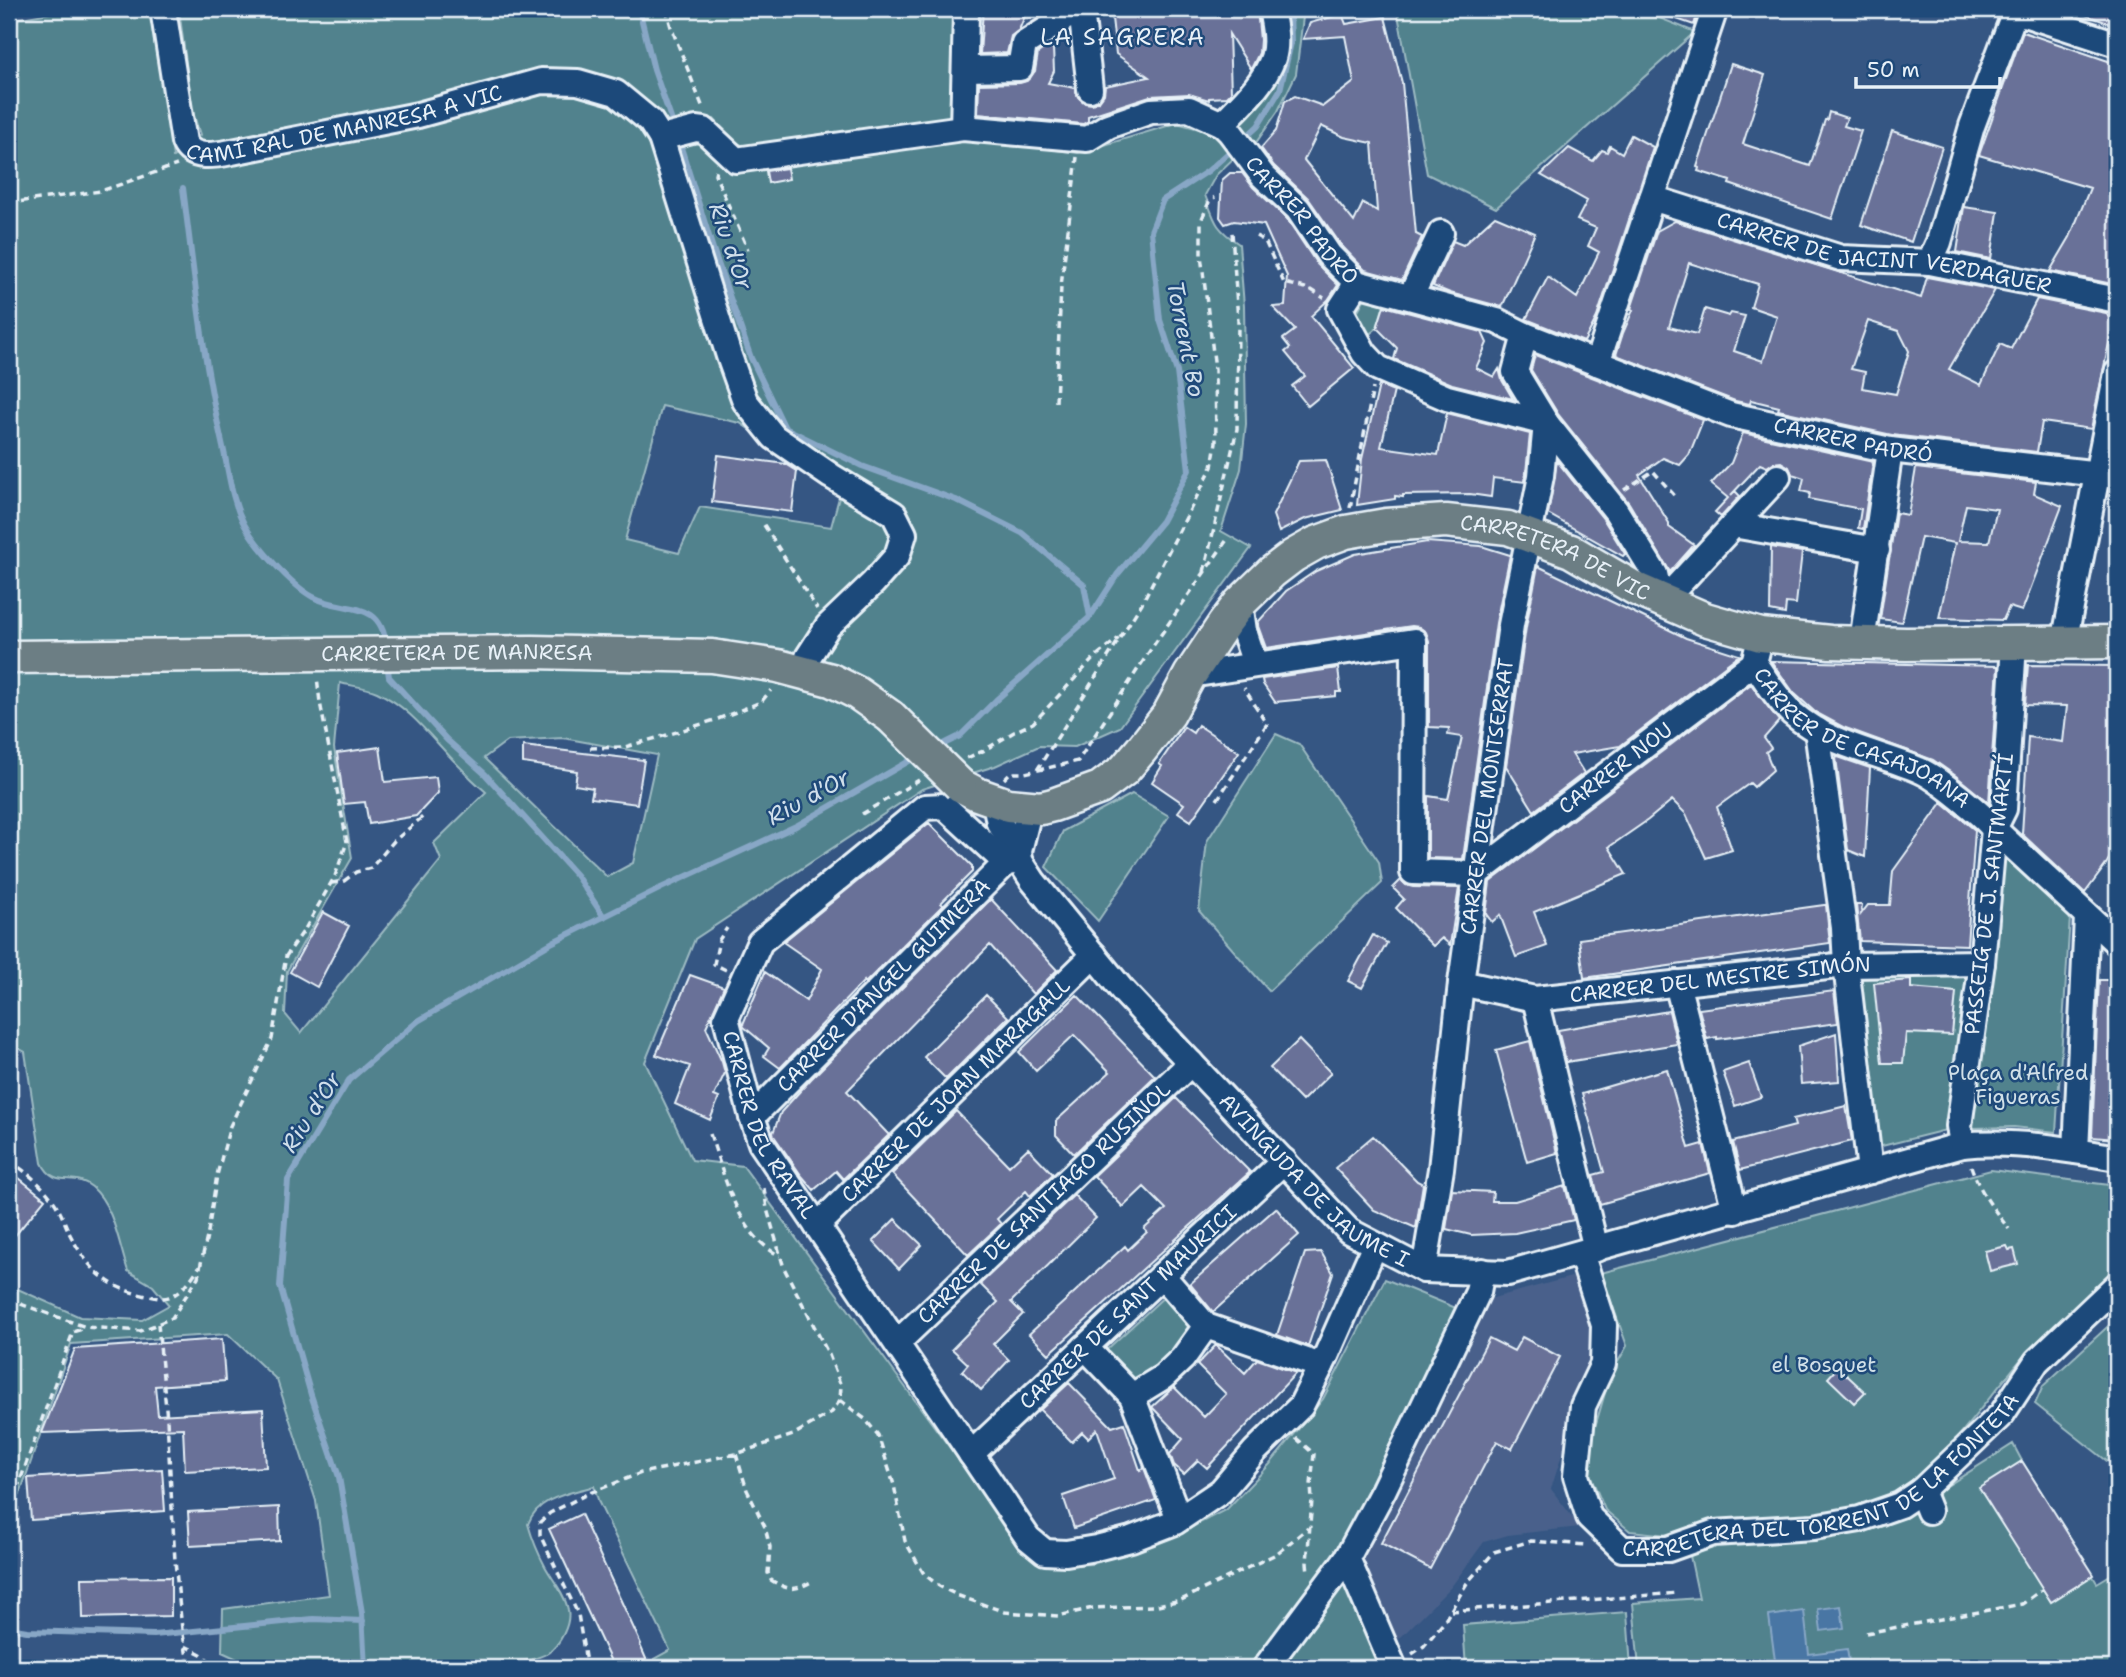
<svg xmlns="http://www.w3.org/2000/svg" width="2126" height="1677" font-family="'Shantell Sans',sans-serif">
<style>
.built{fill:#48618b}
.green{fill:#51828d;stroke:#9cbac2;stroke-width:2;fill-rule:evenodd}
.water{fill:#4876a4;stroke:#88a7c6;stroke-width:2}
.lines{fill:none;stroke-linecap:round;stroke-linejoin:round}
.stream{stroke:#88a7c6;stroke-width:6}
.building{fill:#697198;stroke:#e8f1f8;stroke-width:2;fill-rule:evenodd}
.minor-casing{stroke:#e8f1f8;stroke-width:30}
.major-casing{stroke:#e8f1f8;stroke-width:37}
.path{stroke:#e8f1f8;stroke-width:3.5;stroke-dasharray:7 5;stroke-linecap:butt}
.minor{stroke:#1f4a7a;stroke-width:24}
.major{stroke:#6c7e84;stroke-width:32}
.major-bridge-casing{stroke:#e8f1f8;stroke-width:37;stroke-linecap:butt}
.major-bridge{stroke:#6c7e84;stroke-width:32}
.labels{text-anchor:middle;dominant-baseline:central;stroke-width:5;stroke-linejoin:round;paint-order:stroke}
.street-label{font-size:21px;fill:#e8f1f8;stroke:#1f4a7a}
.park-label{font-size:21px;fill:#d1e0e8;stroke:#1f4a7a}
.neighbourhood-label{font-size:23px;letter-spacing:2px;fill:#e8f1f8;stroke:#1f4a7a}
.water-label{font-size:23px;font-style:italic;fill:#d0dfeb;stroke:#1f4a7a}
</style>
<rect width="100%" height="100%" fill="#355683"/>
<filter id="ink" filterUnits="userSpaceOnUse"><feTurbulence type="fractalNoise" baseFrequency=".0143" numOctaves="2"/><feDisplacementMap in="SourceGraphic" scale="14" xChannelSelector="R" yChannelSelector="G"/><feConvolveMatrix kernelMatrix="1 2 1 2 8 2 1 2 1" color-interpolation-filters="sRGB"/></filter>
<g filter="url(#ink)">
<!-- built -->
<path class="built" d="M1575,1276L1598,1342L1551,1489L1580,1527L1508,1535L1484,1542L1451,1587L1397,1641L1342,1543L1425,1369L1456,1308Z"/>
<!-- green -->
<path class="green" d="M74,9H153L173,157L200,135L192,109L179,9H958L952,118L942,123L755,151L735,142L714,119L700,120L714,154L738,170L907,143L959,137L1078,153L1177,123L1218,134L1235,157L1216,175L1205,195C1215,222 1215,228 1239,244L1244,306L1246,424L1241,469L1221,531L1251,548L1120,727L1075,747L1039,746L995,766L922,789L695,939L645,1062L692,1160L743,1166L961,1463L1022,1552L1055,1565L1093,1564L1186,1530L1227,1509L1270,1464L1323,1399L1385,1279L1456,1308L1342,1543L1397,1641L1409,1668H658L654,1659L670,1650L599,1503L594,1486C568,1494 538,1497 528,1524C532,1538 538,1553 545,1566C552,1579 565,1594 568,1610C571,1624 560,1645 548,1653C534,1661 520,1660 507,1668H257L222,1652L223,1609L329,1595L316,1501L277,1380L228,1334L71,1344L9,1526V1285L80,1317L142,1320L169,1305L153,1286L128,1271C119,1245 114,1206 92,1187C74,1171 55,1190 42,1163L25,1052L16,1047L9,1049V20ZM662,406L740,423L790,457L844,479L831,527L700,507L679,553L625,540ZM340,683C352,686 366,687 377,692C413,709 434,742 462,769C469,777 478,785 486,792L434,843L441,860L301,1033L285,1014L287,971L352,858L334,748ZM563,738L657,755L633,863L607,877L484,758L507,741Z
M1282,9H1333L1303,17L1296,74L1278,111L1255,144L1239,125Z
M1397,9H1637L1695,32L1496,208L1427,174Z
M1367,294L1385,301L1377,328L1366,337L1355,316Z
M1276,734L1299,744L1379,862L1382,883L1269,991L1199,911L1207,841Z
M1132,794L1169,816L1098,921L1046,867L1063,831Z
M1999,851L2070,917L2056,1132L2014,1127L1972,1128Z
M1967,974L1950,1129L1878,1147L1859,979Z
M1991,1170L2117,1186V1269L2022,1358L1928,1474L1883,1501L1812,1516L1735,1519L1668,1535L1630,1531L1605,1510L1588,1470L1595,1427L1610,1376L1627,1346L1601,1273Z
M1167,1294L1194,1322L1172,1358L1133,1388L1103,1353Z
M2117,1318V1469L2035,1404L2043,1386Z
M2013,1444L2022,1461L2097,1583L2117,1571V1668H1639L1633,1603L1699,1598L1689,1551L1724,1541L1824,1536L1884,1526Z
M1627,1612L1631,1668H1466L1463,1625Z"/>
<!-- water -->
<path class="water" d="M1841,1606L1844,1628L1821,1631L1818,1609Z
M1804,1611L1809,1654L1847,1649L1850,1668H1776L1769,1616Z"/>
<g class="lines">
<!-- stream -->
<path class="stream" d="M639,9L654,70L674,127
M678,138L713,249L751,358L785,428L862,466L956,500L1022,533L1084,585L1090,617L996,700L960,736L934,749
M1243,140L1258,126L1280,90L1291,43L1290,9
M183,188C194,275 203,361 223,447C229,473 231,499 244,524C256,546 291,585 313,597C343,613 381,598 386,645
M1090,617L1117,575L1162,521L1189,470L1177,372L1160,320L1151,231L1163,200L1208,171L1235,147
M387,663L389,677L447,740L485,774L576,875L604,917
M9,1628L27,1631L154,1635L313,1619L363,1621
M365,1668L362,1613L339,1477L311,1395L280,1286L288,1180L349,1080L418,1021L553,942L661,888L796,826L918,756"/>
</g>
<!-- building -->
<path class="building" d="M983,9L1027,11L1019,30L1011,36L1007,53L980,54Z
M1111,9H1257L1260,40L1259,53L1251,69L1229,34L1231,93L1227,97L1209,98V100L1189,94L1150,96L1088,116V121L1083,124L978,114L979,84L1020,83L1027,81L1035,71L1038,53L1046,47L1053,48L1054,71L1048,83L1075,88L1078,97L1085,103L1092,104L1099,101L1104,94L1105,86L1149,77L1116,54Z
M1653,9H1699L1694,25L1653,11Z
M2074,9H2117V26L2074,11Z
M1342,14L1346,24L1385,17L1402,83L1416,234L1422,237L1402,280L1365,270L1341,245L1308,198L1274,166L1261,148L1276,131L1285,101L1295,96L1323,106L1354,82L1345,36L1303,39L1310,23ZM1321,126L1344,137L1372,143L1377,211L1363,203L1354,222L1304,160Z
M2023,32L2117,64V285L2050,271L2070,237L2090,188L1979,155Z
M1731,64L1765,75L1743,144L1810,166L1825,120H1827L1829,112L1847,118L1844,126L1861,131L1832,219L1729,184L1730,181L1698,171L1699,168L1697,167Z
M1892,131L1942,147L1911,242L1861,225Z
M1631,135L1653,147L1597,317L1584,342L1526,319L1548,277L1577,298L1599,252L1588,246L1596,228L1577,220L1587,201L1541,175L1569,148L1593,161L1602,150L1607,152L1610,146L1622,153Z
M787,168L789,179L768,183L766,171Z
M1230,173H1242L1253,187L1287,219L1317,264L1338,285L1328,300L1311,316L1354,368L1308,406L1292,386L1305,376L1285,352L1290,348L1283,339L1295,330L1273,307L1285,306L1287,276L1264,225L1234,221L1225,224L1220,217L1222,180Z
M1964,207L1998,212L1991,259L1957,252Z
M1495,216L1535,233L1502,307L1450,293L1433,286L1453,241L1463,245Z
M1675,221L1921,298L1927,277L1995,290L1949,369L1981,385L2000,344L2011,349L2037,299L2106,313L2113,324L2091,429L2042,422L2037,452L1892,435L1778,410L1779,407L1751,400L1750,404L1735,401L1616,355L1623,333L1633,310L1631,309L1657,231ZM1689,263L1758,284L1751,307L1777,316L1763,361L1734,351L1745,316L1731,313L1729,316L1705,309L1697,334L1669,327ZM1868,321L1899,331L1909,351L1896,394L1862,388L1865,372L1851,369Z
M1384,306L1482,332L1487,343L1476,368L1494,377L1499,369L1502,380L1513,399L1452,384L1394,359L1397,348L1377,328Z
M1535,355L1703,420L1689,455L1680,465L1663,458L1639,475L1669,523V527L1694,545L1670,572L1629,503L1558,414L1531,370Z
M1379,385L1394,391L1381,447L1438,455L1447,413L1530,434L1525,482L1493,478L1491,497L1470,494L1403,495V497L1395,496V499L1357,505L1362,459Z
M1743,433L1873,462L1863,529L1858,528L1861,509L1809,499L1810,493L1801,491L1804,478L1792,474L1789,467L1781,462L1773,463L1767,467L1760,464L1731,495L1735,491L1740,496L1721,517L1715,512L1728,498L1711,484L1731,463Z
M718,455L786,464L797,471L792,512L712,502Z
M1326,460L1342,510L1305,519L1279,532L1273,515L1299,461Z
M1557,461L1604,520L1625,554L1623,556L1548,514Z
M1916,468L2036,482L2034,494L2062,506L2022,611L2009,607L2003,620L1939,618L1955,543L1921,537L1902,622L1880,619L1896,513L1908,515ZM1966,505L1997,509L1989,542L1958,541Z
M1427,542L1481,546L1510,555L1496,623L1463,859L1428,858V796L1448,799L1462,737L1448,735L1449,728L1429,727V641L1426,632L1419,627L1412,626L1266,648L1258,626L1259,621L1286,591L1316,571L1355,554Z
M1771,547L1802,552L1796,604L1786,603L1785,614L1770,611Z
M1538,566L1686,638L1739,655L1620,746L1572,754L1584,773L1534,811L1506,766L1526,627Z
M1771,661L1998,666L1989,803L1956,776L1933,760L1843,727L1815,712L1794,693Z
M2028,665L2117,666V845L2105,866L2085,893L2022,834L2028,737L2063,742L2067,706L2025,705Z
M1338,668L1341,692H1336V696L1275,702L1263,684L1262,679Z
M1751,684L1779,721L1764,738L1771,748L1766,752L1773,770L1754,787L1750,783L1717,807L1732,850L1706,858L1686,814L1672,800L1648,820L1609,847L1626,874L1534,912L1547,946L1516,957L1500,915L1492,922L1486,914L1490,882Z
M1198,725L1239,752L1191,821L1178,812L1184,804L1152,782L1162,766L1159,764L1184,727L1193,733Z
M523,746L644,760L637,804L591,798L593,788L575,785L577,771L523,763Z
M380,747L385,782L436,777L438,793L416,816L369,824L365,802L344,804L337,753Z
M1838,757L1870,768L1865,857L1848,850L1836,758Z
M1942,803L1975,830L1967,945L1860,941L1856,905H1862L1861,914L1868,905H1890L1893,871Z
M929,823L972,866V872L941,903L943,905L865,983L864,981L780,1068L764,1056L769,1048L744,1027L743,1024L765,972L806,1001L822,969L783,942Z
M1401,880L1406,885L1413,887L1459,888L1450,945L1442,938L1433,946L1396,908L1404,899L1393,888Z
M991,899L1057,970L1033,994L990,945L847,1091L889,1135L843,1179L836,1171L814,1190L801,1175L774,1136L773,1133L781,1112L811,1079Z
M1824,905H1826L1830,943L1584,978L1579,939Z
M323,912L349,926L317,987L290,972Z
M1373,935L1387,943L1362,988L1348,981Z
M690,975L724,987L706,1027L722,1062L725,1073L714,1096L719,1098L710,1120L675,1104L690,1066L656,1055Z
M1911,980V988L1956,992L1952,1035L1906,1033L1903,1063H1882L1874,983Z
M2099,980H2117V1139L2092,1137Z
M1834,991L1838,1023L1717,1039V1037L1707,1039L1699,1009Z
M986,995L1008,1017L946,1079L924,1057Z
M1077,995L1155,1076L1074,1154L1056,1135V1121L1110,1072L1074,1035L1036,1071L1019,1052Z
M1669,1011L1677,1044L1566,1062L1558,1030Z
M1836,1033L1839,1081L1801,1084L1798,1046Z
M1299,1040L1331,1073L1302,1101L1270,1068Z
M1530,1041L1557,1153L1527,1162L1496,1050Z
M1749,1063L1761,1097L1735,1106L1723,1072Z
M1667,1069L1689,1148L1703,1144L1710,1173L1600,1204L1593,1175L1604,1172L1582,1094Z
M1176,1098L1250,1172L1049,1354L1029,1334L1125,1246L1128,1250L1147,1232L1144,1229L1166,1209L1144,1187L1123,1207L1094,1176Z
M1846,1106L1852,1141L1740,1170L1733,1142L1795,1126L1793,1119Z
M956,1111L1009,1166L1028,1148L1053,1174L1030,1196L1026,1191L997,1219L1001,1224L968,1255L892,1174Z
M1373,1136L1417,1181L1423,1184L1416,1228L1374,1210L1335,1168Z
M9,1170L45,1199L9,1243Z
M1565,1186L1574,1220L1515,1233L1471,1235L1446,1229L1452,1190L1493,1192L1492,1201H1515Z
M1074,1195L1096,1218L1011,1302L1023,1314L993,1344L1009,1360L981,1390L962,1371L968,1364L952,1349L998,1302L980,1284Z
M1276,1208L1299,1235L1213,1312L1190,1284Z
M895,1219L922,1245L899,1269L873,1241Z
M2007,1246L2009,1250L2014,1249L2018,1264L1990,1271L1985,1251Z
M1321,1252L1333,1273L1308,1346L1277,1335L1305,1253Z
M1522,1337L1560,1357L1512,1449L1497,1441L1430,1569L1381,1543L1489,1338L1514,1351Z
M222,1339L225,1381L155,1386L158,1415L263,1409L266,1467L185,1471L183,1428L42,1433L75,1349Z
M1216,1345L1245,1373L1257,1359L1296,1373L1207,1468L1198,1460L1184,1474L1174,1465L1170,1454L1183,1439L1152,1407L1174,1387L1204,1417L1226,1394L1197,1365Z
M1838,1367L1865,1392L1854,1403L1828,1378Z
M1069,1383L1112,1427L1124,1423L1140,1470L1144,1468L1156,1500L1074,1528L1063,1496L1114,1479L1097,1429L1088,1438L1082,1432L1072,1442L1040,1410Z
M2022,1461L2094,1575L2051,1602L1979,1488Z
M162,1469L165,1511L31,1520L28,1478Z
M279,1507L280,1541L190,1546L188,1512Z
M581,1514L641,1644L640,1645L650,1668H614L549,1529Z
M171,1577V1616L83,1618L82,1578Z"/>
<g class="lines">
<!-- minor casing -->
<g class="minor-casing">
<g id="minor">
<path id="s1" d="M163,9L184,142C193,162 220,154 237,151L418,115L541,81L578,82L616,93L650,121L661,138L729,356L745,401L774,437L831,476L894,514L904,534L897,556L873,583L828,626L808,657L803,672"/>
<path d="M1081,9L1090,89"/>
<path d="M2009,9L2117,44"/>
<path d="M965,69L1020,68L1024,44L1079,9"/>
<path d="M1222,124C1240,105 1264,84 1273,58C1278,43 1274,24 1271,9"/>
<path d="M963,128L966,13L968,9"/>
<path id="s2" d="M661,138L696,129L704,130L736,160L963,128L1087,139L1108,126L1151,111L1189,109L1222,124L1230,132L1263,176L1298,209L1329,255L1357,283L1497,321L1525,335L1731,415L1890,450L2117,476"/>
<path id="s3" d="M1652,198L1841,258L1930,262L2117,300"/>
<path d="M1930,262L1939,242L1972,126L2016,9"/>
<path d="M1357,283L1340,309L1364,353L1378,368L1447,398L1546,423"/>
<path d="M1411,296L1441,233"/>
<path d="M1525,335L1515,372L1546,423L1616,511L1655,574L1661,600L1677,586L1778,477"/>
<path d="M1597,363L1715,9"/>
<path d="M1733,525L1877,550"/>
<path d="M1240,603L1244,631L1255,664"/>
<path id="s4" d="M1761,635L1754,663C1766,680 1778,700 1793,714C1829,745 1877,752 1919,770C1935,776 1983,815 1994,829L2117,943"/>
<path d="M1862,642L1890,450"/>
<path d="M2064,643L2117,373"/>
<path d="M1190,675L1414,641L1413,872L1476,874"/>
<path d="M1817,730L1844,928L1846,965L1870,1171"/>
<path d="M995,801L999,823L1019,851"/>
<path id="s5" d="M1030,807L1019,851L1020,861L1033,881L1123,991L1349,1231L1424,1270L1508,1273L1962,1145C2014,1140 2066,1149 2117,1158"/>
<path id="s6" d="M1006,863L944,806L925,807L760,942L726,1018L752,1117L761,1143L1028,1538L1045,1552L1066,1553L1096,1548L1131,1539L1175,1522L1221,1491L1255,1451L1301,1406L1326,1356L1375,1245"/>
<path id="s7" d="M1476,874L1754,663"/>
<path id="s8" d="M1461,983L1535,999L1846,965L1982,963"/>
<path d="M1677,983L1735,1211"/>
<path d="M1535,999L1596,1249"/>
<path id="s9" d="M752,1117L1006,863L1020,861"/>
<path d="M1962,1145L1959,1126L1982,963L1994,829L2004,809L2014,643"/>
<path d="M2076,1151L2087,917"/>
<path id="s10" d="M817,1226L1094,955"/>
<path id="s11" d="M1581,1253L1604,1325L1603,1364L1583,1406L1576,1476L1589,1517L1622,1549H1668L1713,1533L1814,1527L1860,1519L1900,1505L1921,1491L2002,1414L2037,1361L2117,1285"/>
<path id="s12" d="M1424,1270L1441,1169L1461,983L1511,625L1541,476L1546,423"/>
<path d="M1162,1275L1206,1326L1321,1366"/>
<path id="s13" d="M897,1343L1191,1063"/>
<path d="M1085,1347L1132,1396L1179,1519"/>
<path d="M1132,1396L1163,1377L1183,1358L1206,1326"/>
<path id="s14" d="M971,1454L1284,1161"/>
<path d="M1921,1491L1929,1511"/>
<path d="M1347,1558L1394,1668"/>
<path d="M1265,1668L1347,1558L1383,1491L1478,1292L1482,1271"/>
</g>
</g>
<!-- major casing -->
<g class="major-casing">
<g id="major">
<path id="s15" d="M9,657L533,652L712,656L778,666L831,680L857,693L891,717"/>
<path id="s16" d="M960,785L977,794L1008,805L1041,808L1053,805L1100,788L1124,770L1141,750L1169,714L1190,675L1224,624L1240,603L1272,572L1293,556L1316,543L1346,532L1386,525L1446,521L1508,528L1571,551L1636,589L1705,619L1761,635L1830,642L1906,644L2117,642"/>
</g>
</g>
<!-- path -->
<path class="path" d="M666,9L671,27L703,108
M716,170L715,174L748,250
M9,203L101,191L177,165
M1256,236L1265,241L1284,283L1310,289L1324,298
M1056,402L1061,286L1077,157
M1624,490L1653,471L1674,495
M1350,508L1373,388
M764,525L817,609
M1204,572L1237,429L1238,321L1232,232
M590,748L625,747L667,735L718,719L761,702L771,690
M967,758L983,751L1014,732L1033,723L1096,656L1119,638
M1037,770L1142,603L1212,467L1216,442L1215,369L1201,255V221L1209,202L1215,197
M1004,779L1010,773H1025L1078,761L1153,646L1229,537
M1217,800L1267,724L1244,688
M862,814L919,780
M332,883L344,881L356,872L371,868L394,841L426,814
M726,970L714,964L719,940L727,928
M710,1134C725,1177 737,1234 780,1256
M9,1161C27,1171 49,1191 59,1210C64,1219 67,1230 73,1240C91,1272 110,1289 147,1296C152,1296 159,1299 163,1298C180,1297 191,1279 199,1267
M1971,1166C1979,1190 1993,1209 2009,1229
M9,1300L86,1327L140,1331L172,1318L198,1277L208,1232L217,1175L230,1126L272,1039L286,956L305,929L335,876L347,842L320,702L317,677
M158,1324L167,1419L175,1561L182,1629L189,1668
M840,1400L865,1419L878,1435L894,1485L905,1541L924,1574L939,1586L959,1596L1005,1612L1058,1616L1093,1608L1153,1606L1181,1600L1276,1554L1308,1528
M1296,1438L1314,1454L1311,1485L1312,1500L1307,1562L1308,1573
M736,1454L747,1490L765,1527L770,1547L768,1573L771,1580C789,1591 794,1591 813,1581
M9,1512L73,1332L85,1328
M1451,1611L1678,1593
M1866,1633L2022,1604L2043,1589
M185,1646L201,1654L218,1668
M1412,1654L1424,1646L1444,1622L1467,1583L1494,1552L1531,1541L1588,1545
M581,1668L586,1663L578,1614L540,1535V1522L550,1513L587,1494L641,1473L736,1454L793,1435L832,1412L840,1400L841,1386L829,1355L784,1268L767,1209L764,1188"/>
<!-- minor -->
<use href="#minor" class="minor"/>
<!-- major -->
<use href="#major" class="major"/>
<!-- major-bridge casing -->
<g class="major-bridge-casing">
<path id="major-bridge" d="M891,717L960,785"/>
</g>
<!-- major-bridge -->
<use href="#major-bridge" class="major-bridge"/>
</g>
</g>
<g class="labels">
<!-- street labels -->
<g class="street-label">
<text stroke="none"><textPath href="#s1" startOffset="303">CAMÍ RAL DE MANRESA A VIC</textPath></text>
<text stroke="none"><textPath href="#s2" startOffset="712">CARRER PADRÓ</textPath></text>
<text stroke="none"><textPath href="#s3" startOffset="240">CARRER DE JACINT VERDAGUER</textPath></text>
<text stroke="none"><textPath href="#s2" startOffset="1318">CARRER PADRÓ</textPath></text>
<text stroke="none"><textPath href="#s16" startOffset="728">CARRETERA DE VIC</textPath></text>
<text stroke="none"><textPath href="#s15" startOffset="448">CARRETERA DE MANRESA</textPath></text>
<text stroke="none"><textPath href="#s4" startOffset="164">CARRER DE CASAJOANA</textPath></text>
<text stroke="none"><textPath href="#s7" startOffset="175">CARRER NOU</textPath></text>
<text stroke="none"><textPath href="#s12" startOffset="478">CARRER DEL MONTSERRAT</textPath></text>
<text transform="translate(1989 894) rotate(-83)">PASSEIG DE J. SANTMARTÍ</text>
<text stroke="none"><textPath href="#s8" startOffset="262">CARRER DEL MESTRE SIMÓN</textPath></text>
<text stroke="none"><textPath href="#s9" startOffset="186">CARRER D'ÀNGEL GUIMERÀ</textPath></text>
<text stroke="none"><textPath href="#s10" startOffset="194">CARRER DE JOAN MARAGALL</textPath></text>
<text stroke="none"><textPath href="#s6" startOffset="516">CARRER DEL RAVAL</textPath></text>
<text stroke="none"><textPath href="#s5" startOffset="492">AVINGUDA DE JAUME I</textPath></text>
<text stroke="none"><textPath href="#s13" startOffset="203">CARRER DE SANTIAGO RUSIÑOL</textPath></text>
<text stroke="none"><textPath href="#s14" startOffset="215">CARRER DE SANT MAURICI</textPath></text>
<text stroke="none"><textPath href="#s11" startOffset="542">CARRETERA DEL TORRENT DE LA FONTETA</textPath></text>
</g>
<!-- park labels -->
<g class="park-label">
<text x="2018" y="1073">Plaça d'Alfred<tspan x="2018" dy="24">Figueras</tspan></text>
<text x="1824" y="1365">el Bosquet</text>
</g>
<!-- neighbourhood labels -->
<g class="neighbourhood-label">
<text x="1123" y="37">LA SAGRERA</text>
</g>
<!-- water labels -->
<g class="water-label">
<text transform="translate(731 246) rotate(71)">Riu d'Or</text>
<text transform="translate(1186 339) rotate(79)">Torrent Bo</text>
<text transform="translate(808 797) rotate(-29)">Riu d'Or</text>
<text transform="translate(311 1112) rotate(-57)">Riu d'Or</text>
</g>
</g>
<!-- margin -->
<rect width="2126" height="1677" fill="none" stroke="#1f4a7a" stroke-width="35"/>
<rect x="18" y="18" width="2091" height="1642" fill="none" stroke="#e8f1f8" stroke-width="2.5" filter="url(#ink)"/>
<!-- scale -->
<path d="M1856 77v10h144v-10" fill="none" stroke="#e8f1f8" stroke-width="3.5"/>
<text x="1867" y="77" font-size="21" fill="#e8f1f8" stroke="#1f4a7a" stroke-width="5" paint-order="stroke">50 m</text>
</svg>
